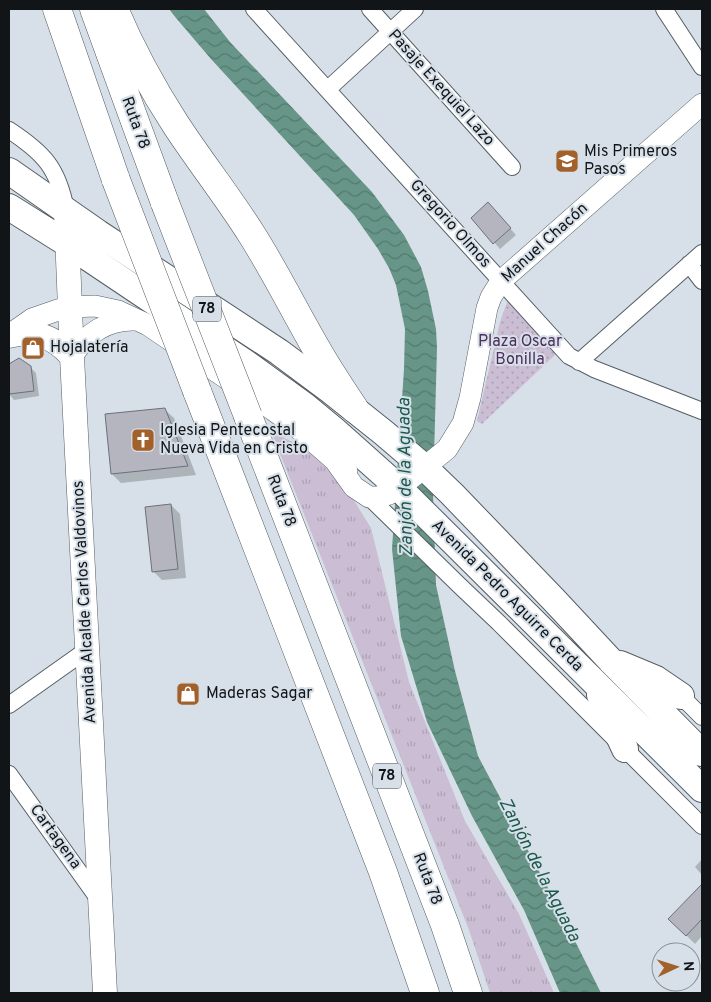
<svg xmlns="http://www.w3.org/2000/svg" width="711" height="1002" font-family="Overpass,sans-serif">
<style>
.grass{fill:url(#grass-tufts)}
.park{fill:url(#park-dots)}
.water{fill:url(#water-waves)}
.shadow{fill:#0003}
.building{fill:#b4b5bf;stroke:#6e7079}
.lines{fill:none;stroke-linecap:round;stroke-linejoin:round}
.minor-casing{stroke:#565e64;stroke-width:18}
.tertiary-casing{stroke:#565e64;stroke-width:22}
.secondary-casing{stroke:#565e64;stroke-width:25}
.primary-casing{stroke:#565e64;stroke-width:28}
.motorway-casing{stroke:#565e64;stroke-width:29}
.minor{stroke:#fff;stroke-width:16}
.tertiary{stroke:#fff;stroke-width:21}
.secondary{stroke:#fff;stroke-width:24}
.primary{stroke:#fff;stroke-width:26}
.motorway{stroke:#fff;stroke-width:28}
.motorway-bridge-casing{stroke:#565e64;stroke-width:29;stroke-linecap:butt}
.motorway-bridge{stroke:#fff;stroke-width:28}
.labels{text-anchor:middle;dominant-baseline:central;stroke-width:4;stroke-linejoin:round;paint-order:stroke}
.shield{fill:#d7e0e8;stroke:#4d5256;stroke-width:1}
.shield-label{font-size:15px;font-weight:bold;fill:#121518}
.street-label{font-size:16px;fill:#121518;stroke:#d7e0e8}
.poi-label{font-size:16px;fill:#121518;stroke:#d7e0e8;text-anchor:start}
.park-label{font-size:16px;fill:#4c2d5c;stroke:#d7e0e8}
.water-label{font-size:18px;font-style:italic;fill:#1b5a4c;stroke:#d7e0e8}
</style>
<defs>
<pattern id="grass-tufts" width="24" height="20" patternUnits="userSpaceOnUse" patternTransform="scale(1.25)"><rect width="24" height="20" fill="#cbbdd3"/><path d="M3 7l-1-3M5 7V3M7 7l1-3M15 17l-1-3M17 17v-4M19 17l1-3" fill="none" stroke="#ada2b4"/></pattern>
<pattern id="park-dots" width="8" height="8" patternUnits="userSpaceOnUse" patternTransform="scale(1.25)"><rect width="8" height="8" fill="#cbbdd3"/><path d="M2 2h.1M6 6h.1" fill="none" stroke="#ada2b4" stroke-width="1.8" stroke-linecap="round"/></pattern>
<pattern id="water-waves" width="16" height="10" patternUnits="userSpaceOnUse" patternTransform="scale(1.25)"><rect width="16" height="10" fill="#679688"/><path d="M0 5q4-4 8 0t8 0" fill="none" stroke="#53796e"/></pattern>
</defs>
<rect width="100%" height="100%" fill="#d7e0e8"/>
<!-- grass -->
<path class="grass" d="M271,431L312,452L350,494L371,528L409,682L465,821L519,914L554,993H490L469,930Z"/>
<!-- park -->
<path class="park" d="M510,294L557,353L482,424L477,421L500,322Z"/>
<!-- water -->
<path class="water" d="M169,9H204L230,42L372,192L404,235L421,267L428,291L436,329L437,348L433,493L436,585L455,671L478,756L555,901L601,993H560L524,910L472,816L427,722L401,636L392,549L404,369L405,329L396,285L389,268L378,249L354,215L211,59L176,18Z"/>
<!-- shadow -->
<path class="shadow" d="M494,210L516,235L500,249L473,218Z
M19,359L30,367L36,373L39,396L14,400L9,394V365Z
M164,409L174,418L196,475L121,483L112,474Z
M171,505L180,514L186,578L162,580L153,571Z
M702,859V875L695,867Z
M702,886V936L695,944L670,919Z"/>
<!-- building -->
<path class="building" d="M488,202L511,228L493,244L471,218Z
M19,358L31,366L34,391L9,394V364Z
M165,408L188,466L111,474L105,414Z
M171,504L178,569L152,572L145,507Z
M702,884V919L686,936L668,919Z"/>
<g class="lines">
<!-- minor casing -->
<g class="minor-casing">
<path id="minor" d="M254,9L569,356L594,369L702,411
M370,9L512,167
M664,9L702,67
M328,89L415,9
M9,130C44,153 58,168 66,210
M689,264L702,281
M579,362L702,253
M369,497L460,586L499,623L702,826
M681,696L702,717
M9,705L88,649
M9,774L100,901"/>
</g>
<!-- tertiary casing -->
<g class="tertiary-casing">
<path id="tertiary" d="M9,335L32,319L58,310L70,307L95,306L118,311L148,325L273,410L298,428L347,471
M72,357C86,333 108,319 136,320
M336,462L354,487L369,497H378L389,494L399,488L447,449L463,423L470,398L487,308L491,297L501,281L702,104"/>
</g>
<!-- secondary casing -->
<g class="secondary-casing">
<path id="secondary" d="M66,210L72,357L105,993
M9,336C35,329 55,337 72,357"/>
</g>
<!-- primary casing -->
<g class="primary-casing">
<path id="primary" d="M9,171L98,233L279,352L330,390L384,433L425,468L452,494L554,600L610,660L702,753
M9,207L68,244L250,366L305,406L334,430L399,488L702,789
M620,664L656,679L681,696
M600,695L625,749"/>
</g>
<!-- motorway casing -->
<g class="motorway-casing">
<path id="motorway" d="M57,9L116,180
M94,9L137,127L165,203
M114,9C131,49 152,88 176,125C201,163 228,197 252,235C276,273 296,314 319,353C330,372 342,390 354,408
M197,391L383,872L425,993
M248,416L445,925L468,993"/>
</g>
<!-- minor -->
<use href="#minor" class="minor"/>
<!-- tertiary -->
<use href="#tertiary" class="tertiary"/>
<!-- secondary -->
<use href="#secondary" class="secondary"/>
<!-- primary -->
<use href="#primary" class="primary"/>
<!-- motorway -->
<use href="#motorway" class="motorway"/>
<!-- motorway-bridge casing -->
<g class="motorway-bridge-casing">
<path id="motorway-bridge" d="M116,180L197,391
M165,203L248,416"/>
</g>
<!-- motorway-bridge -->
<use href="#motorway-bridge" class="motorway-bridge"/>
</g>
<!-- icons -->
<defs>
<g id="school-square" transform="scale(1.25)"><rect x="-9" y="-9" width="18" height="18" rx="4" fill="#a2612b" stroke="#d7e0e8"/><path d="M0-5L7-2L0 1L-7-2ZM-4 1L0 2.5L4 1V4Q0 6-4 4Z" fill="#fff"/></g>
<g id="shop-square" transform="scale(1.25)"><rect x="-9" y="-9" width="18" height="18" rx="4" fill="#a2612b" stroke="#d7e0e8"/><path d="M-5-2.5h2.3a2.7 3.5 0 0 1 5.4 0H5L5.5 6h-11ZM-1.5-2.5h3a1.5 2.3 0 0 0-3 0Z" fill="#fff"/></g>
<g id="church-square" transform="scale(1.25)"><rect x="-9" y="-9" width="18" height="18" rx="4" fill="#a2612b" stroke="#d7e0e8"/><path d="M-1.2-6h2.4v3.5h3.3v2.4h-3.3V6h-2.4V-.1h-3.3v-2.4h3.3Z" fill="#fff"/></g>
</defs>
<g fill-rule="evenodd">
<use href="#school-square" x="567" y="161"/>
<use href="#shop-square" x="33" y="348"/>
<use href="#church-square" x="143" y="440"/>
<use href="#shop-square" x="188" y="694"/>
</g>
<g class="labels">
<!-- shield labels -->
<g class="shield">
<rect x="193" y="296.5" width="28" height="25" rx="4"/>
<rect x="373" y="763.5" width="28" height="25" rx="4"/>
</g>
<g class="shield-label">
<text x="207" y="309">78</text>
<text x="387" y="776">78</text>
</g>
<!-- street labels -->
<g class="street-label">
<text transform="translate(441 88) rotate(48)">Pasaje Exequiel Lazo</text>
<text transform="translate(135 123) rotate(70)">Ruta 78</text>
<text transform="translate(450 224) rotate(48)">Gregorio Olmos</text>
<text transform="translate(545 243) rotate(-42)">Manuel Chacón</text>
<text transform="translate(281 501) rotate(69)">Ruta 78</text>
<text transform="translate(507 596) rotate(45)">Avenida Pedro Aguirre Cerda</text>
<text transform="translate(85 602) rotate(-93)">Avenida Alcalde Carlos Valdovinos</text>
<text transform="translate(55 837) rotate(54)">Cartagena</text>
<text transform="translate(427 879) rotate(69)">Ruta 78</text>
</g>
<!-- poi labels -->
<g class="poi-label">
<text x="584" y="152">Mis Primeros<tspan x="584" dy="18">Pasos</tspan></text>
<text x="50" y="348">Hojalatería</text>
<text x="160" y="431">Iglesia Pentecostal<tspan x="160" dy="18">Nueva Vida en Cristo</tspan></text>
<text x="206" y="694">Maderas Sagar</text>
</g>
<!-- park labels -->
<g class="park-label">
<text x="520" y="342">Plaza Oscar<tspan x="520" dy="18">Bonilla</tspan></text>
</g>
<!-- water labels -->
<g class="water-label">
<text transform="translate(406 477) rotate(-91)">Zanjón de la Aguada</text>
<text transform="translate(539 870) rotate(63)">Zanjón de la Aguada</text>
</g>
</g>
<!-- border -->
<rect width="711" height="1002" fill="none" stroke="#121518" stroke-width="20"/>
<!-- north arrow -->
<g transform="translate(676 967) rotate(86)"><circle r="24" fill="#d7e0e8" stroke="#888f95"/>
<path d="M0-4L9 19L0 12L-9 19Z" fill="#a2612b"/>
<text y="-8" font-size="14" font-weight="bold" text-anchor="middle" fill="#121518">N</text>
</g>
</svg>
